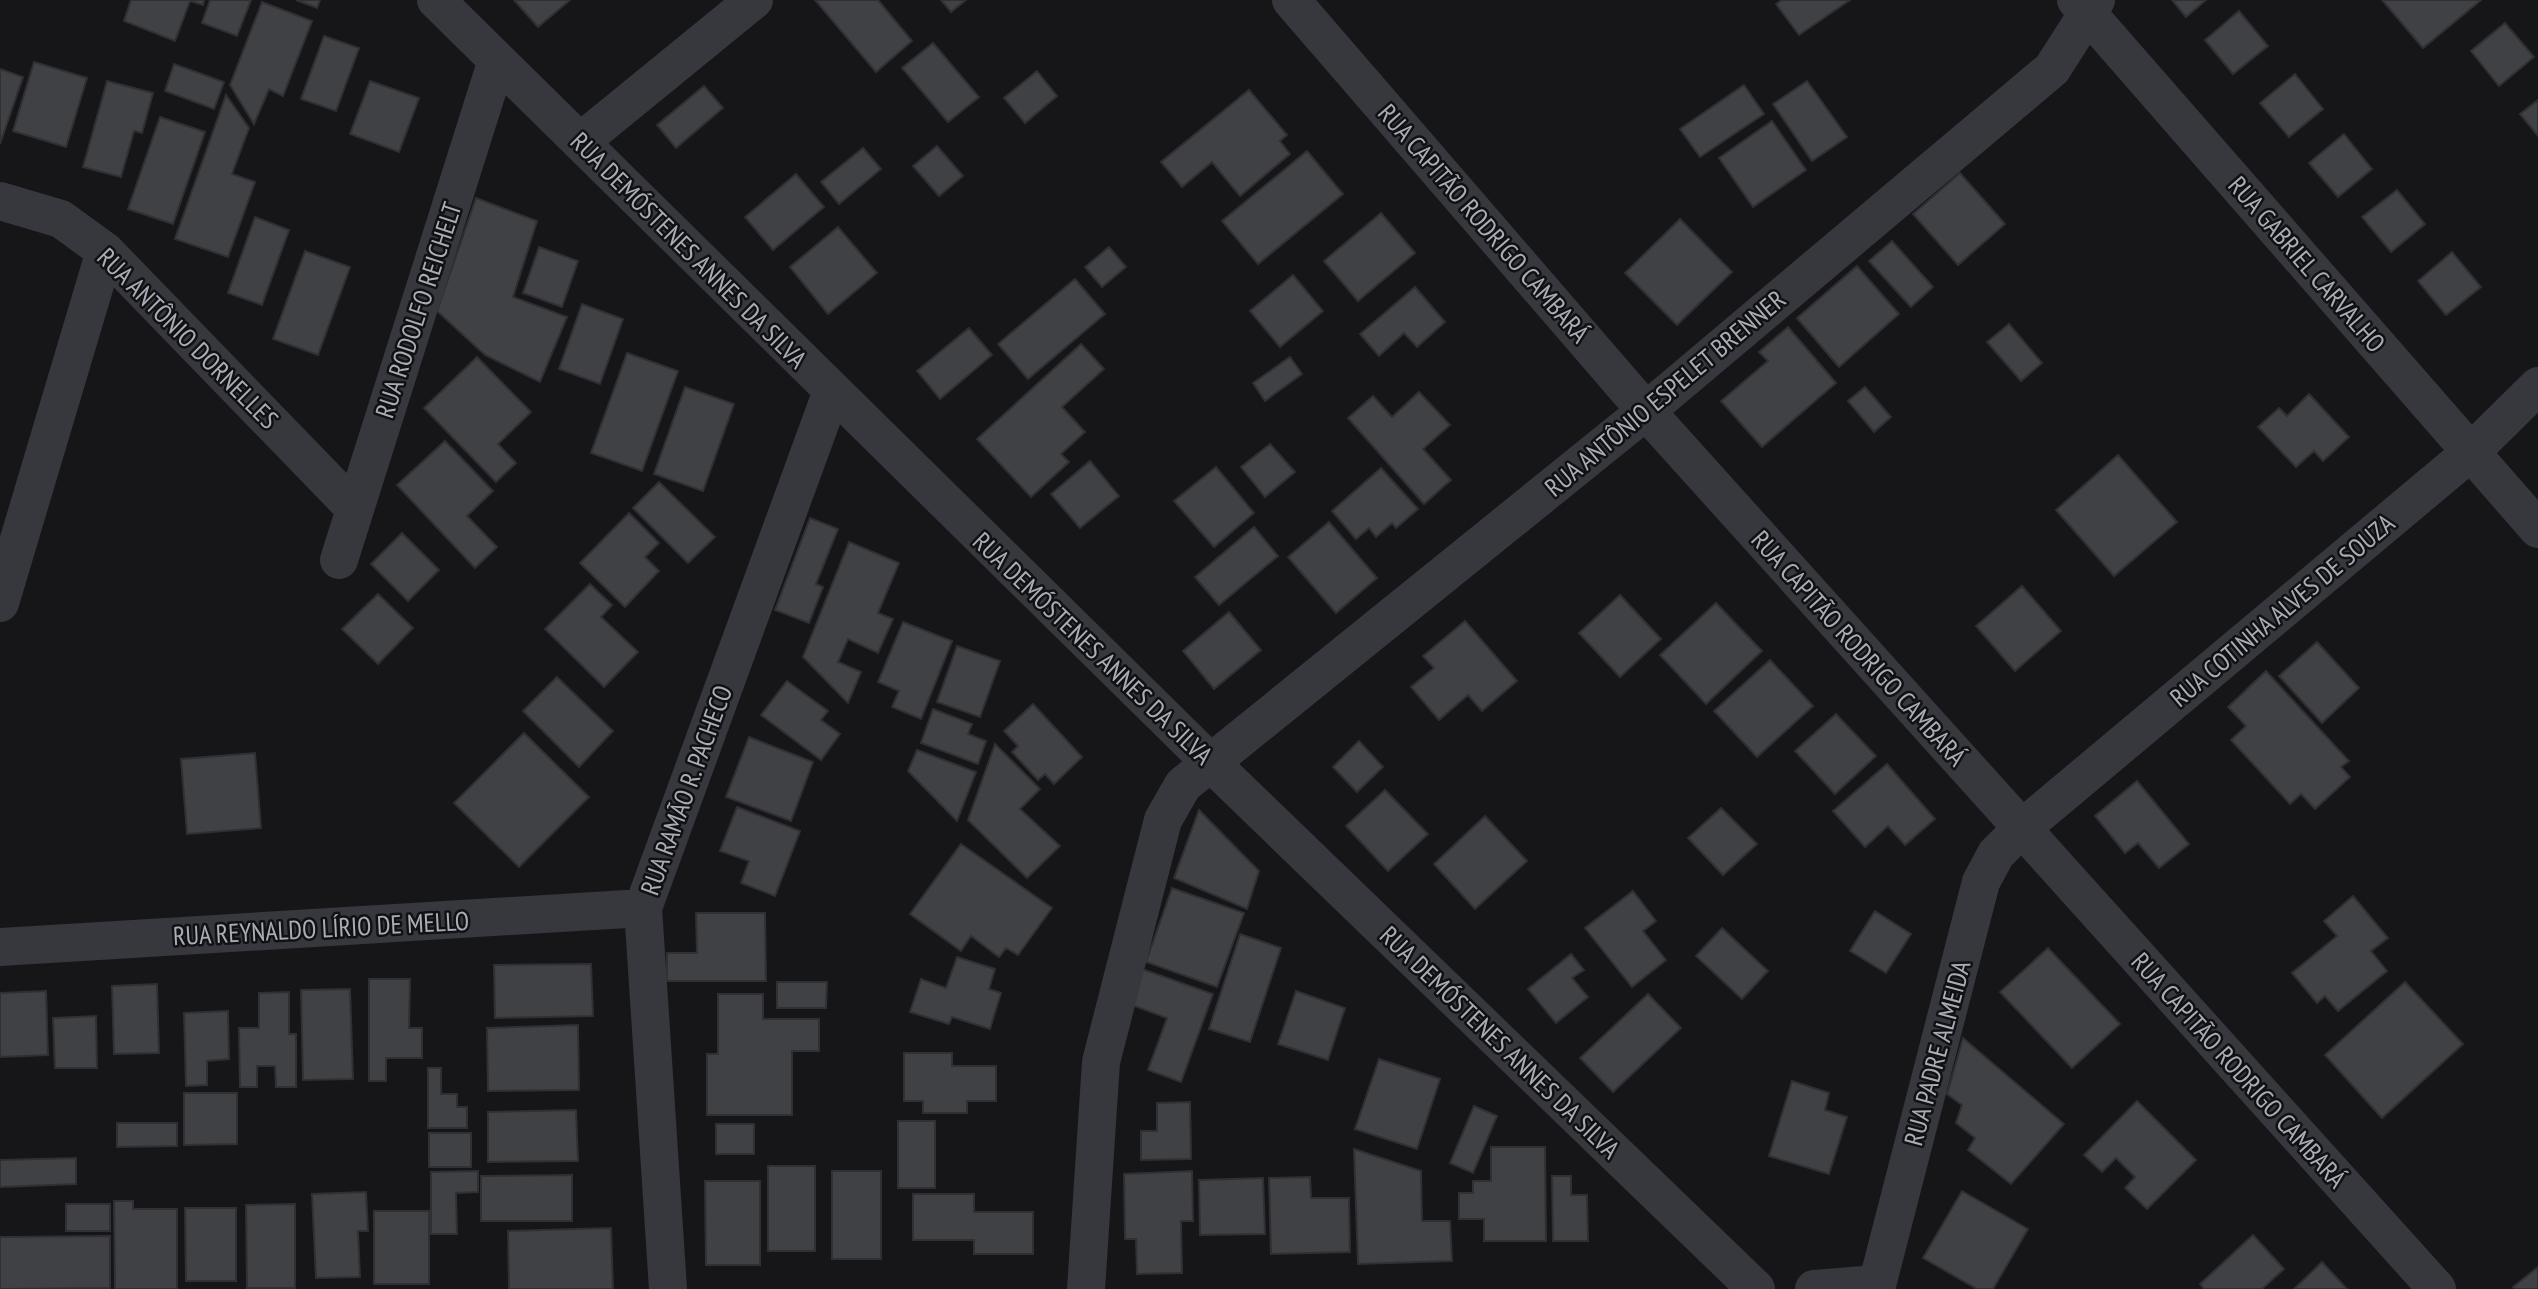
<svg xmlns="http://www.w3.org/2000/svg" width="2538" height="1289" font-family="'PT Sans Narrow',sans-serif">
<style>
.building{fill:#404145;stroke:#303034;stroke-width:2}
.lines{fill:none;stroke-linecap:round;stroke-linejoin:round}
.minor{stroke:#37383d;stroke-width:38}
.labels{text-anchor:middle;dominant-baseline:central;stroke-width:5;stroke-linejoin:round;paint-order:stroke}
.street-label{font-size:26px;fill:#a8adb8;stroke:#111113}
</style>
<rect width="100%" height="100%" fill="#161618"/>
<!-- building -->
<path class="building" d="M131,0H204L203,5L190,1L175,41L124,21Z
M210,0H251L237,36L202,23Z
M296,0H320L317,8Z
M514,0H570L538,27Z
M815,0H878L912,41L876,72Z
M941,0H966L951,12Z
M1782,0H1850L1799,35L1776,4Z
M2172,0H2206L2186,17Z
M2382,0H2481L2423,48Z
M262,2L312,21L283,96L269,89L254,124L230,85Z
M2239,11L2268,46L2233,74L2205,40Z
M2505,23L2534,57L2499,86L2471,51Z
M324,36L359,48L336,111L301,99Z
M933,43L979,97L948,122L902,68Z
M34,62L87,78L66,147L13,131Z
M174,64L224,82L214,109L165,91Z
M0,69L23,77L0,144Z
M1037,71L1057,96L1025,123L1004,98Z
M2295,74L2323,109L2289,137L2260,103Z
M107,81L153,93L142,133L134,131L121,177L83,167Z
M370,81L419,98L399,152L350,134Z
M1807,81L1847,137L1812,161L1773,104Z
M1744,85L1764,114L1700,157L1680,129Z
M704,86L723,108L676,148L657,125Z
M1249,90L1287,135L1280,141L1290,154L1240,196L1212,162L1182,187L1161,162Z
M226,95L249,128L232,174L255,182L228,257L175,239Z
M2538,100V136L2520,114Z
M160,117L205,132L173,224L128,209Z
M1772,121L1806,170L1753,207L1719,158Z
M2344,134L2372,169L2338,197L2309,163Z
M937,146L963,176L939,196L913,166Z
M863,148L881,169L839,204L821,182Z
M1307,151L1343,194L1258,264L1222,221Z
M1960,173L2005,224L1958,265L1913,214Z
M796,174L824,207L773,250L745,217Z
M2397,190L2425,224L2391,252L2362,217Z
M476,198L537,221L513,297L567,317L540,382L485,355L437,311Z
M1381,213L1415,253L1358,301L1324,261Z
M255,217L289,230L262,305L228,293Z
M1680,219L1732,272L1677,325L1625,273Z
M838,227L877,273L828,314L790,267Z
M1892,241L1933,287L1911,307L1869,261Z
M539,247L578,261L562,307L523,293Z
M1109,247L1126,267L1102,287L1085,267Z
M305,251L350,267L318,355L273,339Z
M2452,252L2481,287L2446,315L2418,281Z
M1857,266L1899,314L1839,367L1797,318Z
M1293,275L1323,311L1280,347L1250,311Z
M1075,279L1105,314L1028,379L998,344Z
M1415,287L1445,322L1417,347L1404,333L1379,356L1360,334Z
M582,304L623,319L600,384L559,369Z
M2009,324L2042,363L2021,381L1987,342Z
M1788,327L1836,383L1762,447L1721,401L1768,361L1759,352Z
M969,328L992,355L940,399L917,371Z
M1081,344L1104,369L1062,407L1085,432L1061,454L1069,462L1031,497L977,439Z
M627,353L678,371L642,471L591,453Z
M477,357L531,412L498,444L516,463L496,482L424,408Z
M1290,357L1302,374L1265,401L1253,383Z
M685,387L734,404L703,491L654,474Z
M1865,387L1891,417L1874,432L1848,401Z
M1419,392L1450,425L1423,449L1451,480L1424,504L1348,418L1373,396L1392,417Z
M2309,394L2349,437L2323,461L2314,451L2296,467L2258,427L2279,408L2287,416Z
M445,441L493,491L467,516L497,547L475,568L397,485Z
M1270,444L1295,472L1265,497L1241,467Z
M2118,455L2177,522L2114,576L2056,510Z
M1090,461L1119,496L1080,528L1051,494Z
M1216,467L1254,513L1214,547L1174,501Z
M1381,468L1418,509L1396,528L1392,523L1376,537L1369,528L1356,539L1332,511Z
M659,482L715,537L688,563L633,508Z
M629,513L659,543L645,557L659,571L625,607L580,563Z
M810,518L838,529L816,584L823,587L809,623L775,610Z
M1329,522L1377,578L1336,613L1288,557Z
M1254,527L1278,556L1219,605L1195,577Z
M402,533L439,570L408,601L371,564Z
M849,542L899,563L878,613L893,619L878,653L848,639L838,662L861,672L848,703L803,657Z
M590,584L612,605L601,617L638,652L604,687L545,629Z
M2022,586L2061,631L2015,671L1976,626Z
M378,594L413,628L378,664L342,629Z
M1620,595L1661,639L1620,677L1579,633Z
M1716,603L1762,651L1706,704L1660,655Z
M1229,612L1261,650L1214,689L1183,651Z
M1465,621L1517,681L1482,711L1468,695L1439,720L1411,687L1434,668L1423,656Z
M903,622L952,641L921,719L892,707L899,691L878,682Z
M2317,642L2359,688L2322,723L2279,676Z
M957,646L1000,661L980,717L937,702Z
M1770,660L1813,706L1757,757L1714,711Z
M2266,671L2349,761L2341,767L2350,777L2315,809L2301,794L2290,804L2231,740L2246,726L2228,707Z
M557,677L613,731L579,767L523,711Z
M787,681L828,711L821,720L840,734L821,760L761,715Z
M1033,704L1082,757L1054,784L1045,774L1038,780L1012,752L1018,746L1004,731Z
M933,709L972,724L968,734L986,741L978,764L921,743Z
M1836,714L1876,756L1835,794L1795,751Z
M524,733L589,797L519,867L454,803Z
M749,737L813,762L791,821L726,797Z
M1359,741L1383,767L1357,792L1333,767Z
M995,744L1040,789L1020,809L1060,846L1027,878L968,820Z
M917,750L976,772L957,821L908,771Z
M255,753L261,828L187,834L181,759Z
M1887,764L1935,819L1905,845L1888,826L1865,847L1833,811Z
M2137,781L2189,844L2159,868L2138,843L2125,853L2095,816Z
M1385,790L1428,834L1388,871L1346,826Z
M737,807L800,831L775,896L741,883L749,861L720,851Z
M1721,808L1757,844L1723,875L1688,838Z
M1199,810L1259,871L1247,909L1174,878Z
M1485,816L1527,861L1475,909L1434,864Z
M961,844L1052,908L1018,955L1006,948L999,957L971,936L961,951L910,914Z
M1172,888L1244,913L1217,987L1146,962Z
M1633,891L1656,921L1643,931L1666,960L1632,987L1585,928Z
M2353,896L2388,938L2371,951L2387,971L2338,1011L2325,996L2317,1003L2292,973L2337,936L2324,921Z
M1875,911L1911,934L1886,973L1850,951Z
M696,913H765L766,981H667V953H697Z
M1722,928L1768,971L1742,999L1696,956Z
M1240,934L1281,948L1250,1042L1209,1029Z
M2048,948L2120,1024L2072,1068L2000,992Z
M1571,954L1584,970L1572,978L1588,997L1556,1023L1528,989Z
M957,957L995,969L989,989L1001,993L990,1029L952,1017L949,1024L910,1012L921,979L946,988Z
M591,964L593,1016L495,1018L494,965Z
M1142,969L1213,994L1181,1082L1148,1070L1167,1018L1129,1004Z
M369,979H410L409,1028H422V1058H386V1081H369Z
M777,982H827L826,1008H777Z
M2405,982L2463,1044L2382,1118L2325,1055Z
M157,984L159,1053L114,1054L112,986Z
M350,989L353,1079L303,1080L301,990Z
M46,991L48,1055L0,1057V993Z
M1296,991L1345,1008L1328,1060L1278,1044Z
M289,992V1034H296V1087H276L275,1066H257V1087H240L239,1028H259V993Z
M718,994H763V1019H819V1051H792V1115H707V1054H718Z
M1648,994L1681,1028L1613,1092L1580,1058Z
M228,1011L229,1059L207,1061V1085L186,1086L184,1013Z
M96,1016L97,1068H55L53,1018Z
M578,1025L579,1090L488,1091L487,1028Z
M1963,1038L2064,1124L2011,1184L1968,1150L1975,1138L1956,1123L1962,1105L1947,1094Z
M904,1053H952V1066H996V1101H967V1113H923V1101H904Z
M1379,1059L1440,1079L1417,1149L1355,1129Z
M428,1068H441V1094H457V1107H467V1128H428Z
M1792,1081L1829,1093L1825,1110L1847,1117L1829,1174L1769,1156Z
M184,1093H237V1144L184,1145Z
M2137,1101L2196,1160L2147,1209L2125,1188L2135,1177L2116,1158L2102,1172L2084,1155Z
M1190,1102L1191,1159L1141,1160V1131H1157V1103Z
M1474,1106L1497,1116L1473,1173L1450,1163Z
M576,1110L578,1161L488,1162V1112Z
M898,1121H935V1188H898Z
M117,1123H177V1146L117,1147Z
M716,1124H754V1154H716Z
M429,1133H471V1167H429Z
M1491,1147H1545L1546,1241H1484V1219H1459V1193H1473V1181H1491Z
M1354,1149L1421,1171L1422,1221H1450L1452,1261L1358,1264Z
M76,1158V1184L0,1187V1160Z
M768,1166H815V1251H768Z
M478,1171V1192L456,1193L457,1234H431V1172Z
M832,1171H881V1259H832Z
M1192,1171L1193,1221H1181L1182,1273L1137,1274L1136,1239H1125L1124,1174Z
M572,1175V1221H481V1176Z
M1552,1176H1571V1195H1587L1588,1241H1553Z
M1310,1177L1311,1198H1349L1350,1252L1271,1254L1269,1178Z
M1263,1178L1265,1234L1200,1235L1199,1180Z
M705,1181H760V1265H706Z
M1962,1191L2028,1229L1993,1289H1977L1923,1258Z
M366,1192L368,1231H358L360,1277L316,1278L312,1194Z
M913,1194H974V1212H1033V1254H974V1240H913Z
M114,1201H133V1209H177V1289H115Z
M66,1204H110V1231H66Z
M295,1204V1288H247L246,1205Z
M185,1208H236V1281H186Z
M374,1211H429V1284H374Z
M611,1228L613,1289H509L508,1231Z
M2253,1235L2284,1269L2262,1289H2204L2200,1284Z
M110,1236V1288L0,1289V1237Z
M2322,1262L2347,1289H2294Z
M2538,1267V1289H2515L2513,1287Z"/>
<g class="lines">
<!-- minor -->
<path class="minor" d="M436,0L1212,764L1756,1289
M1291,0L1646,411L2437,1289
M2076,0L2538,529
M580,142L754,0
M0,201L61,219L105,251L355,509
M339,560L497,60
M0,603L105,251
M0,947L643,908
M668,1289L643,908L832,391
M1086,1289L1101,1062L1163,820L1183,785L1646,411L2052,69L2096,0
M1814,1289L1877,1284
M1876,1289L1981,882L1996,854L2021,829L2471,452L2538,386"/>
</g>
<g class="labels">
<!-- street labels -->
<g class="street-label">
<text transform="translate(1484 223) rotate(49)">RUA CAPITÃO RODRIGO CAMBARÁ</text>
<text transform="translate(689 250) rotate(45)">RUA DEMÓSTENES ANNES DA SILVA</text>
<text transform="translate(2307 264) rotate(49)">RUA GABRIEL CARVALHO</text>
<text transform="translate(418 310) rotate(-72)">RUA RODOLFO REICHELT</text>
<text transform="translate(188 338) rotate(45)">RUA ANTÔNIO DORNELLES</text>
<text transform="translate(1665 393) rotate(-40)">RUA ANTÔNIO ESPELET BRENNER</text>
<text transform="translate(2282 610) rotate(-40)">RUA COTINHA ALVES DE SOUZA</text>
<text transform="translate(1093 648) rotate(44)">RUA DEMÓSTENES ANNES DA SILVA</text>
<text transform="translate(1859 648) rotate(48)">RUA CAPITÃO RODRIGO CAMBARÁ</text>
<text transform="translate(686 790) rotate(-70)">RUA RAMÃO R. PACHECO</text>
<text transform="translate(321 928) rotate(-3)">RUA REYNALDO LÍRIO DE MELLO</text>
<text transform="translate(1500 1042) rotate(44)">RUA DEMÓSTENES ANNES DA SILVA</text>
<text transform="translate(1937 1053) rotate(-75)">RUA PADRE ALMEIDA</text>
<text transform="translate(2239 1070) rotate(48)">RUA CAPITÃO RODRIGO CAMBARÁ</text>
</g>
</g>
</svg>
